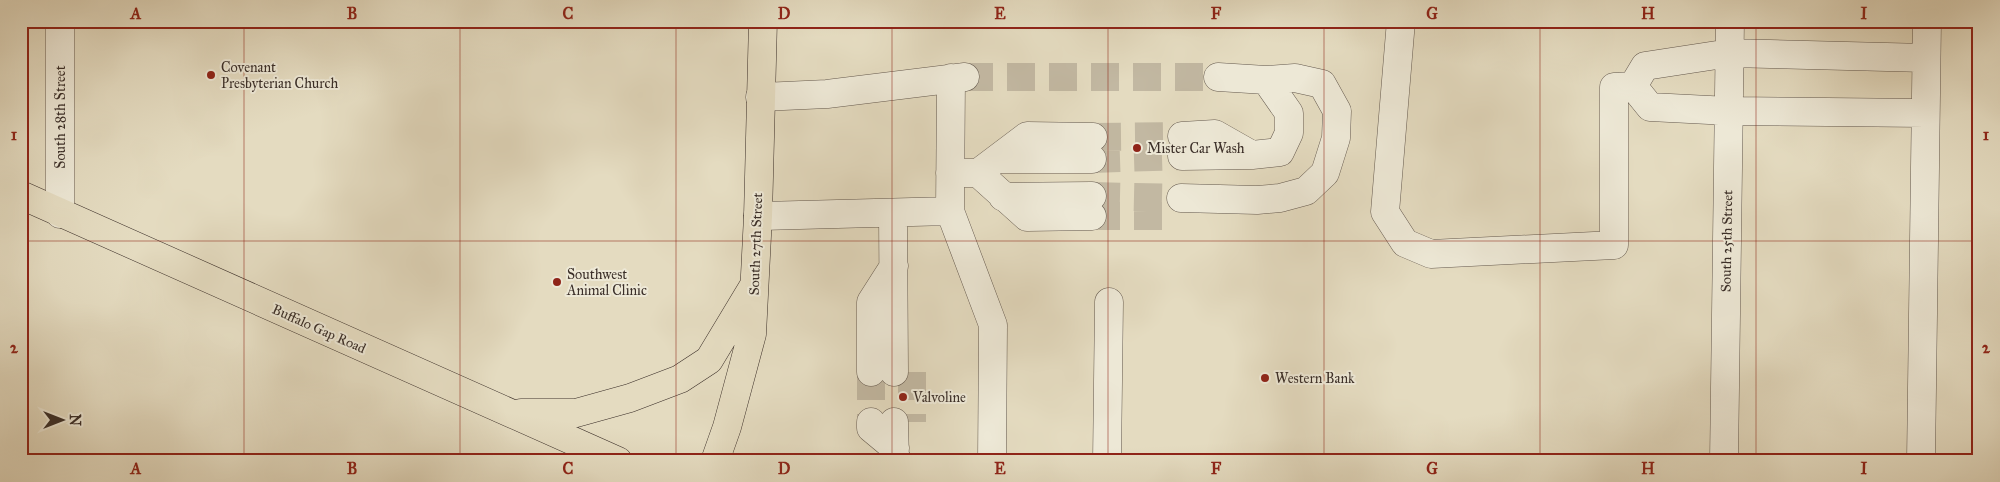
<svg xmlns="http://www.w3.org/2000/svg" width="2000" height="482" font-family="'IM FELL Great Primer',serif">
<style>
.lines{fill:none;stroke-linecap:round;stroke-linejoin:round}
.minor-tunnel{stroke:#c2b8a2;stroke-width:28;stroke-dasharray:28 14;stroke-linecap:butt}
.minor-casing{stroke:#64594e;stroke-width:29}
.major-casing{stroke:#3a2e28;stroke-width:29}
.minor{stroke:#ede8d6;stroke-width:28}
.major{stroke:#e4dbc0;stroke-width:28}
.grid{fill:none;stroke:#8f2418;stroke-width:1;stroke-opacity:0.55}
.poi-dot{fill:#8f2418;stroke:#ede8d6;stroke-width:2}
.labels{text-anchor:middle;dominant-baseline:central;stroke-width:4;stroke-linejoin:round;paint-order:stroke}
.poi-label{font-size:14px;fill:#3a2e28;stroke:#ede8d6;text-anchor:start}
.street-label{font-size:14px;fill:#3a2e28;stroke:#ede8d6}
.neatline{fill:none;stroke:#8f2418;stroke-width:2}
.grid-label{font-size:16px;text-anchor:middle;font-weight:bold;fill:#8f2418}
</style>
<rect width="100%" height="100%" fill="#e4dbc0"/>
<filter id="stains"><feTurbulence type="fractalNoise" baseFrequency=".004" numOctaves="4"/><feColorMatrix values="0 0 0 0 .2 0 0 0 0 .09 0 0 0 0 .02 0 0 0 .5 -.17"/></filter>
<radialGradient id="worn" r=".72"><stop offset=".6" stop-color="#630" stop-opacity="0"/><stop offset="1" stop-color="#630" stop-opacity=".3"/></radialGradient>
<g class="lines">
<!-- minor-tunnel -->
<path class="minor-tunnel" d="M965,77H1218
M1093,137L1182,136
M1092,159L1182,156
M1092,196L1181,198
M1092,216H1176
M871,372V422
M912,372V422"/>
<!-- minor casing -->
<g class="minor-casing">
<path id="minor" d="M60,21V214
M1401,21L1385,212L1405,243L1431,254L1614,245V87L1633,86
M1633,86L1645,66L1730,53L1926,58
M1633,86L1650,107L1729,111L1925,113
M760,97L827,94L965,77
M1182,136L1215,134L1252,155L1280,152L1289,133V113L1266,80L1218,77
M1182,156L1252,155
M999,159H1092
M950,173H978L1027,136L1093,137
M978,173L1027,217L1092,216
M1003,197L1092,196
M1181,198L1257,200L1280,198L1306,191L1325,173L1336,138L1337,111L1322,84L1295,78L1266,80
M950,211L993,325L992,461
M893,213L894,372
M758,216L950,211L951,78
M871,372V302L894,266
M871,422V428L895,448
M894,422L895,460L898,461
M1107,461L1109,302
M1724,461L1730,21
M1921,461L1927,21"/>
</g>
<!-- major casing -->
<g class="major-casing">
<path id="major" d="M21,195L618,461
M521,413H576L630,398L680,379L709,360L753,287
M715,461L727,427L752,334L758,216L763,21"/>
</g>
<!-- minor -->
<use href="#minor" class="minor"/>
<!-- major -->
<use href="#major" class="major"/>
</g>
<!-- grid -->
<path class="grid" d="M244,21V461M460,21V461M676,21V461M892,21V461M1108,21V461M1324,21V461M1540,21V461M1756,21V461M21,241H1979"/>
<!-- markers -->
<g class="poi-dot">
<circle cx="211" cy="75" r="5"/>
<circle cx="1137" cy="148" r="5"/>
<circle cx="557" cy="282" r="5"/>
<circle cx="1265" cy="378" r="5"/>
<circle cx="903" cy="397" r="5"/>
</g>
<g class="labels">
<!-- poi labels -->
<g class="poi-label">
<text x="221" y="67">Covenant<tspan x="221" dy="16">Presbyterian Church</tspan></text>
<text x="1147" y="148">Mister Car Wash</text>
<text x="567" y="274">Southwest<tspan x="567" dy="16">Animal Clinic</tspan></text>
<text x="1275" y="378">Western Bank</text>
<text x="913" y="397">Valvoline</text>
</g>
<!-- street labels -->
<g class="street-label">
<text transform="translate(60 117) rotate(-90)">South 28th Street</text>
<text transform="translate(1727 241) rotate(-89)">South 25th Street</text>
<text transform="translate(756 244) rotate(-88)">South 27th Street</text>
<text transform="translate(319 329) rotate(24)">Buffalo Gap Road</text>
</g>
</g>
<!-- margin -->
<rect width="2000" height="482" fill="none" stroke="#e4dbc0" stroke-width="55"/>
<!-- north arrow -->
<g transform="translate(62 420) rotate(90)" stroke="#ede8d6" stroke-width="4" paint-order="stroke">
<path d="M0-4L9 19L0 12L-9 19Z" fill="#3a2e28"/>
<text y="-8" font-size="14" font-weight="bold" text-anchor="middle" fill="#3a2e28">N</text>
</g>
<rect x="28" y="28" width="1944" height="426" class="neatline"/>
<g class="grid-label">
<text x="136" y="19">A</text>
<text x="352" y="19">B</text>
<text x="568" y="19">C</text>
<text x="784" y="19">D</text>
<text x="1000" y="19">E</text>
<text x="1216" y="19">F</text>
<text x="1432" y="19">G</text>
<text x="1648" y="19">H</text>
<text x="1864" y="19">I</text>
<text x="14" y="140">1</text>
<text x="1986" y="140">1</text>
<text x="14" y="353">2</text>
<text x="1986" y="353">2</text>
<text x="136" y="474">A</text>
<text x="352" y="474">B</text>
<text x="568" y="474">C</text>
<text x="784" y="474">D</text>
<text x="1000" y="474">E</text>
<text x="1216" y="474">F</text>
<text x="1432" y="474">G</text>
<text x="1648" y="474">H</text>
<text x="1864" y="474">I</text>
</g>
<rect width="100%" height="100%" filter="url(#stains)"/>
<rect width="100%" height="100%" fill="url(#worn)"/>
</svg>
